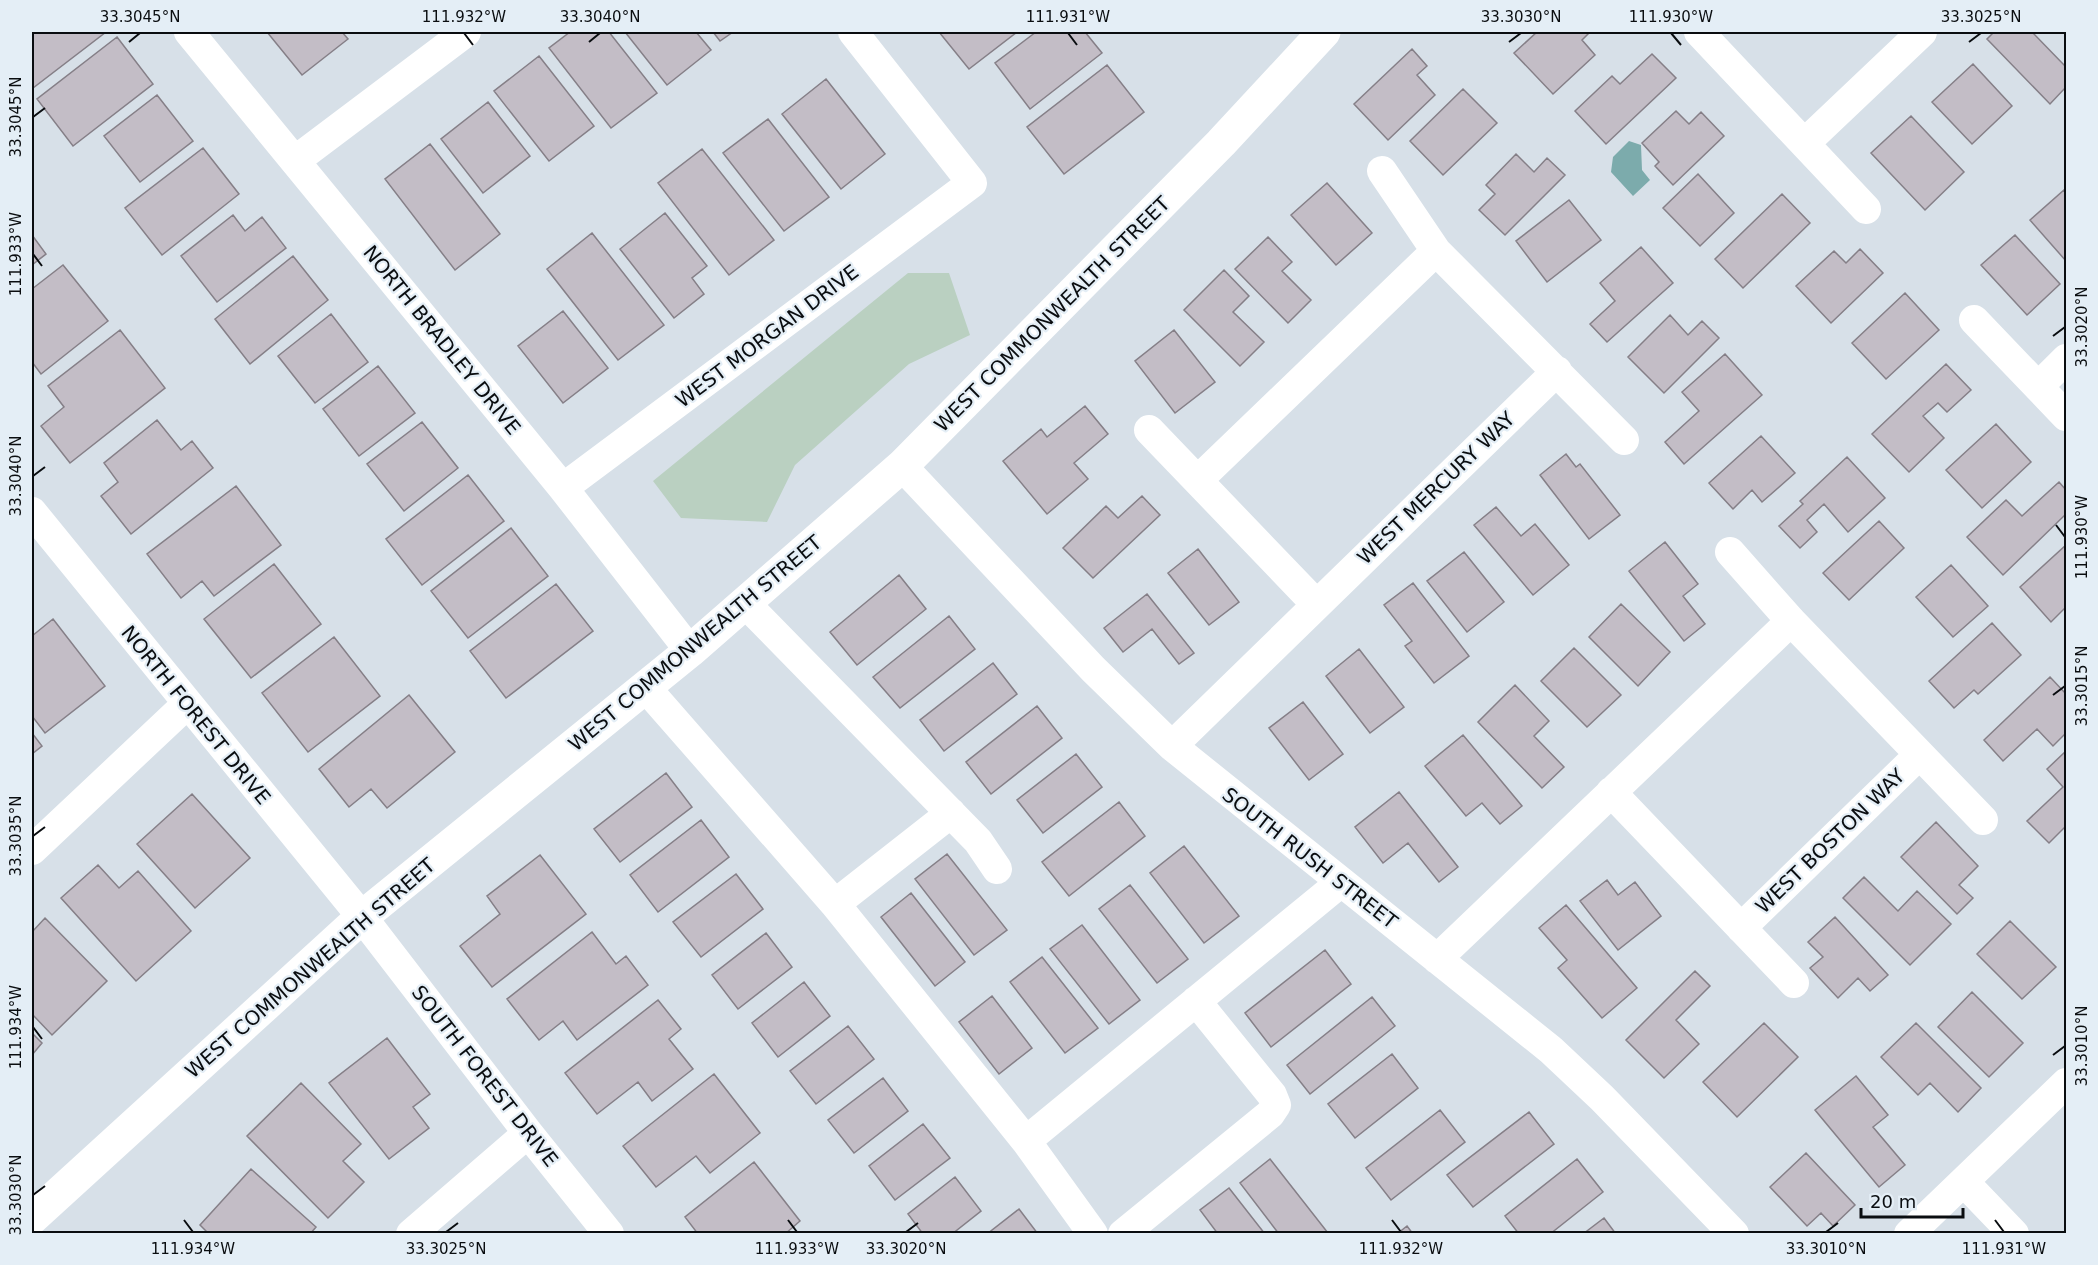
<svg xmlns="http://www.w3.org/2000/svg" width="2098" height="1265" font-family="'DejaVu Sans',sans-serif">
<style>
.green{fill:#bad0c1}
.water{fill:#7cabac}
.building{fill:#c3bdc6;stroke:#857f87;stroke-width:1.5}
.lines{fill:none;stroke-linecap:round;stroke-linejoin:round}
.minor{stroke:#fff;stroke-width:30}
.tertiary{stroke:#fff;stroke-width:33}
.ticks{fill:none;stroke:#0a0d10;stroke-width:2}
.labels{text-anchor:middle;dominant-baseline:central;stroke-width:4.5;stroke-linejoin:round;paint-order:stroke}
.street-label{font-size:20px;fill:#0a0d10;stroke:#e4eef6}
.neatline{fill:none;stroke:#0a0d10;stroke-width:2}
.ticks-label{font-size:15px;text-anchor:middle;fill:#0a0d10}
</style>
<rect width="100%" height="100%" fill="#d7e0e8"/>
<!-- green -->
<path class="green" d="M908,273H949L970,335L909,364L795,465L767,522L681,518L653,481Z"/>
<!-- water -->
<path class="water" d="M1629,141L1641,145L1642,170L1650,180L1633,196L1611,172L1613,157Z"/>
<!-- building -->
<path class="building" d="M32,32H106L33,88Z
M267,32H342L348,39L302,75Z
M570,32H609L657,93L611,128L549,48Z
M625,32H696L711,50L667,85Z
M713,32H733L720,41Z
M939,32H1017L969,69Z
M1036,32H1085L1102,53L1030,109L995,63Z
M1537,32H1590L1582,40L1595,55L1553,94L1514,53Z
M1994,32H2032L2066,67V87L2050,104L1987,39Z
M117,37L153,84L73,146L37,99Z
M1412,49L1427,66L1417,75L1435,95L1388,140L1354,104Z
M1652,54L1676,78L1606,144L1575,111L1612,76L1620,84Z
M539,56L594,126L549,161L494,91Z
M1973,64L2012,106L1972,144L1932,102Z
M1107,65L1144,112L1064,174L1027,127Z
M826,79L885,154L841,189L782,114Z
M1463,89L1497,123L1443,175L1410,141Z
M157,95L193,141L140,182L104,136Z
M488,102L530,156L483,193L441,139Z
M1676,111L1689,124L1701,112L1724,136L1673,185L1655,166L1659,162L1642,143Z
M1911,116L1964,172L1925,210L1871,153Z
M768,119L829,197L784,231L723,153Z
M430,144L500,234L455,270L385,179Z
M203,148L239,194L162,255L125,208Z
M702,149L774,240L729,275L658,183Z
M1516,154L1534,172L1547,158L1565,175L1505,235L1479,210L1495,194L1486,185Z
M1698,174L1734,213L1700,246L1663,208Z
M1327,183L1372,233L1336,265L1291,215Z
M2064,190L2066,194V261L2030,220Z
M1782,194L1810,223L1743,288L1715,259Z
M1569,200L1601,240L1547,282L1516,241Z
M665,213L707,266L692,278L704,294L674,318L620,249Z
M233,215L245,231L262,217L286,248L217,302L181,256Z
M592,233L664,325L618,360L547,269Z
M32,235L46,254L32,265Z
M2015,235L2060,284L2027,315L1981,265Z
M1268,237L1292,262L1282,271L1311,300L1288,323L1235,269Z
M1641,247L1673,283L1607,342L1590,324L1615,301L1600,283Z
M1860,249L1883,273L1831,323L1796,286L1834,251L1846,263Z
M293,256L328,300L250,364L215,319Z
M63,265L108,321L41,374L32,362V289Z
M1224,270L1249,296L1233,312L1264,342L1240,366L1184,310Z
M1905,293L1939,330L1886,379L1852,343Z
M563,311L608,368L563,403L518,346Z
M331,314L368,362L315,403L278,356Z
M1670,315L1688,335L1702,321L1719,338L1664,393L1628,357Z
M120,330L165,388L70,463L41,426L64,407L48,386Z
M1174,330L1215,382L1175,413L1135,361Z
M1725,354L1762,395L1684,464L1665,442L1699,411L1682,392Z
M1946,364L1971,390L1947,412L1938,403L1923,416L1944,438L1909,472L1872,434Z
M378,366L415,413L359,456L323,409Z
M1085,406L1108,434L1074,463L1088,479L1047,514L1003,461L1041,429L1047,437Z
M157,420L181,450L192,441L213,468L131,534L101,496L118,482L104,463Z
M422,422L458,468L404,511L367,464Z
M1996,424L2031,462L1982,508L1946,470Z
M1761,436L1795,473L1762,502L1752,490L1733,509L1709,483Z
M1566,454L1576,467L1580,464L1620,515L1589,539L1540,475Z
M1847,457L1885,498L1848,532L1824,504L1807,520L1817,532L1800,548L1779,526L1803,504L1800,501Z
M468,475L504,521L422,585L386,539Z
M2059,482L2066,490V514L2003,575L1967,537L2006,500L2022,516Z
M236,486L281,545L214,596L202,581L181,598L147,554Z
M1142,496L1160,515L1093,578L1063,548L1106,506L1118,518Z
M1496,507L1521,536L1535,524L1569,565L1533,595L1474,525Z
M1879,521L1904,548L1849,600L1823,573Z
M511,528L548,576L468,638L431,591Z
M1665,542L1698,584L1683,596L1705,624L1684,641L1629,571Z
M2066,545V607L2051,622L2020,587Z
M1198,549L1239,602L1209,625L1168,573Z
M1464,552L1504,602L1467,632L1427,581Z
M274,564L321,624L251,678L204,619Z
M1951,565L1988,606L1953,637L1916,597Z
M899,575L926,609L857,665L830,632Z
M1413,583L1469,656L1434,683L1405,646L1412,641L1384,605Z
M556,584L593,631L506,698L470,651Z
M1147,594L1194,653L1179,664L1152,629L1123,652L1104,628Z
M1621,604L1670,652L1638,686L1589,637Z
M949,616L975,649L900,708L873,677Z
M53,619L105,686L45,733L32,716V636Z
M1992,623L2021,655L1978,694L1974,690L1954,708L1929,681Z
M334,637L380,696L308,752L262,693Z
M1574,648L1621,695L1587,727L1541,681Z
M1359,649L1404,707L1370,733L1326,676Z
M993,663L1017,694L944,751L920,720Z
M2050,677L2066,694V733L2053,746L2037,729L2003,761L1984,740Z
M1515,685L1549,721L1534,736L1564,767L1542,788L1478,722Z
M409,695L455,752L387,808L371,789L349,807L319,769Z
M1303,702L1343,754L1309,780L1269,728Z
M1037,706L1062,738L991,794L966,762Z
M32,733L42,746L32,754Z
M1463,735L1522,806L1500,824L1482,803L1466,816L1425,766Z
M2066,751V826L2049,843L2027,821L2063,787L2047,769Z
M1076,754L1102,787L1043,833L1017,800Z
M666,773L692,807L620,862L594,829Z
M1399,792L1458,867L1439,882L1408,843L1383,863L1355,827Z
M192,794L250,858L195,908L137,844Z
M1119,802L1145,836L1069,896L1042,862Z
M701,820L729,857L658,912L630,875Z
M1936,822L1978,866L1959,885L1973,898L1957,914L1901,857Z
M1184,846L1239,916L1204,943L1150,873Z
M947,854L1007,930L974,955L915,879Z
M540,855L586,914L492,987L460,946L500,914L487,896Z
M98,865L119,888L138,871L191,931L136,981L61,898Z
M736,874L763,909L701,957L673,922Z
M1864,877L1898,911L1917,891L1951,924L1910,965L1843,898Z
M1607,880L1618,895L1635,882L1661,916L1618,950L1580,901Z
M1130,885L1188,959L1157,983L1099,909Z
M911,893L965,962L935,986L881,917Z
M1566,905L1637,988L1602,1018L1558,968L1567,960L1539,928Z
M1835,917L1888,975L1870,991L1858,978L1838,998L1810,968L1823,957L1808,942Z
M45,918L107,981L52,1035L32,1014V932Z
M2010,921L2056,967L2022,999L1977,954Z
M1082,925L1140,1000L1109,1024L1050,949Z
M592,932L616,964L626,956L648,985L577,1040L563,1021L539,1040L507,999Z
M766,933L792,967L738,1009L712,975Z
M1325,950L1351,984L1271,1047L1245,1013Z
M1042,957L1098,1028L1065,1053L1010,982Z
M1695,971L1710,986L1676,1020L1699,1044L1664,1078L1626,1040Z
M804,982L830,1016L778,1057L752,1023Z
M1972,992L2023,1043L1989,1077L1938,1027Z
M992,996L1032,1048L999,1074L959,1022Z
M1372,997L1395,1026L1310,1094L1287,1065Z
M658,1000L681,1029L669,1039L693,1069L652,1101L638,1082L597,1114L565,1073Z
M1764,1023L1798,1057L1737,1117L1703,1082Z
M1916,1023L1981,1088L1958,1112L1930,1083L1918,1095L1881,1057Z
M848,1026L874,1059L816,1104L790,1071Z
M32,1033L42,1043L32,1055Z
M387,1038L430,1094L413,1107L429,1128L389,1159L329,1083Z
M1392,1054L1418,1088L1355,1138L1328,1104Z
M714,1074L760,1133L710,1173L696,1156L656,1187L623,1146Z
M1856,1076L1888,1115L1873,1127L1905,1165L1879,1187L1815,1110Z
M883,1078L908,1111L854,1153L828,1120Z
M301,1083L361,1144L343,1161L364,1182L328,1218L247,1136Z
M1440,1110L1465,1142L1391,1200L1366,1168Z
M1529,1112L1554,1144L1473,1207L1447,1175Z
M923,1124L950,1158L895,1200L869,1166Z
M1806,1153L1855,1205L1833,1226L1821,1213L1807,1226L1770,1187Z
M1270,1159L1328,1233V1234H1279L1240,1183Z
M1577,1159L1603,1192L1550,1234H1519L1505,1216Z
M754,1162L800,1221L785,1234H698L685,1217Z
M251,1169L316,1227L310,1234H209L200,1225Z
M955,1177L981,1211L952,1234H923L908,1214Z
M1229,1188L1265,1234H1218L1200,1210Z
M1019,1209L1038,1234H987Z
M1604,1218L1616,1234H1583Z
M1407,1226L1413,1234H1397Z"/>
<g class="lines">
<!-- minor -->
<path class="minor" d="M189,32L563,488L690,651
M1699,32L1866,209
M1805,143L1922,32
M296,160L466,32
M1382,171L1436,251L1624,440
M1974,320L2066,416
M2038,387L2066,359
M1149,430L1316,604
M902,466L1093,669L1172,746L1551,1050L1602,1098L1734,1234
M1198,480L1436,251
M563,488L972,183L853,32
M32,512L362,917L528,1133L609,1234
M1730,552L1791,621L1983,820
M745,603L978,841L997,869
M646,688L835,904L1026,1141L1093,1234
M1172,746L1557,371
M1611,792L1794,983
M32,850L187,704
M835,904L951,813
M1741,928L1919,755
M1437,959L1791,621
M1026,1141L1340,883
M1964,1182L2014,1234
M411,1234L528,1133
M1123,1234L1270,1114L1276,1105L1272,1095L1196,1001
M1909,1234L2066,1083"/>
<!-- tertiary -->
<path class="tertiary" d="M32,1218L362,917L690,651L902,466L1221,143L1324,32"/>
</g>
<!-- ticks -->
<path class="ticks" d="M464,33L473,45M1068,33L1077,45M1671,33L1681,45M129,42L140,33M589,42L600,33M1509,42L1521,33M1969,42L1981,33M33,117L45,108M33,254L42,266M2053,336L2065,327M33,476L45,467M2056,525L2065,537M2053,695L2065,686M33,836L45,827M33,1027L42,1039M2053,1055L2065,1046M33,1195L45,1186M184,1220L193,1232M788,1220L797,1232M1392,1220L1401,1232M1995,1220L2004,1232M446,1232L458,1223M906,1232L918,1223M1826,1232L1838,1223"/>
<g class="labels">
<!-- street labels -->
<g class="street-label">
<text transform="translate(1052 314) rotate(-45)">WEST COMMONWEALTH STREET</text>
<text transform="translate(767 336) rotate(-37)">WEST MORGAN DRIVE</text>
<text transform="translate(442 340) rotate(51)">NORTH BRADLEY DRIVE</text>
<text transform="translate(1436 488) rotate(-44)">WEST MERCURY WAY</text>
<text transform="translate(695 643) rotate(-40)">WEST COMMONWEALTH STREET</text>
<text transform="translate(196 715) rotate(51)">NORTH FOREST DRIVE</text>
<text transform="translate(1830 841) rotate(-44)">WEST BOSTON WAY</text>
<text transform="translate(1310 858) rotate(38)">SOUTH RUSH STREET</text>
<text transform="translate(310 968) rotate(-41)">WEST COMMONWEALTH STREET</text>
<text transform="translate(485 1076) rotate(52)">SOUTH FOREST DRIVE</text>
</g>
</g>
<!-- border -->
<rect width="2098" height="1265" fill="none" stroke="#e4eef6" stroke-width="66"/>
<!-- scale -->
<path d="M1861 1208v9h102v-9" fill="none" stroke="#0a0d10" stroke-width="3"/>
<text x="1870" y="1208" font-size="18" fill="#0a0d10" stroke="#e4eef6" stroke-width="4.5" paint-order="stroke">20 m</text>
<rect x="33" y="33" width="2032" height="1199" class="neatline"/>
<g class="ticks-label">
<text x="140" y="22">33.3045°N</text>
<text x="464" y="22">111.932°W</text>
<text x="600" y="22">33.3040°N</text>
<text x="1068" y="22">111.931°W</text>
<text x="1521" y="22">33.3030°N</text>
<text x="1671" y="22">111.930°W</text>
<text x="1981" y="22">33.3025°N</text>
<text transform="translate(16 117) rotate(-90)" y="5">33.3045°N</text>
<text transform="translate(16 254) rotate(-90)" y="5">111.933°W</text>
<text transform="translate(2082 327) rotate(-90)" y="5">33.3020°N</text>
<text transform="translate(16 476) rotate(-90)" y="5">33.3040°N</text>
<text transform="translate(2082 537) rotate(-90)" y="5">111.930°W</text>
<text transform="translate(2082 686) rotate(-90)" y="5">33.3015°N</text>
<text transform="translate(16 836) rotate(-90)" y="5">33.3035°N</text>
<text transform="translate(16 1027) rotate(-90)" y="5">111.934°W</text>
<text transform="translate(2082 1046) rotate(-90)" y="5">33.3010°N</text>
<text transform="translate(16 1195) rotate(-90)" y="5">33.3030°N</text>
<text x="193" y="1254">111.934°W</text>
<text x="446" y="1254">33.3025°N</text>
<text x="797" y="1254">111.933°W</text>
<text x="906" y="1254">33.3020°N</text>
<text x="1401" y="1254">111.932°W</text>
<text x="1826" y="1254">33.3010°N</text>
<text x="2004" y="1254">111.931°W</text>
</g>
</svg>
